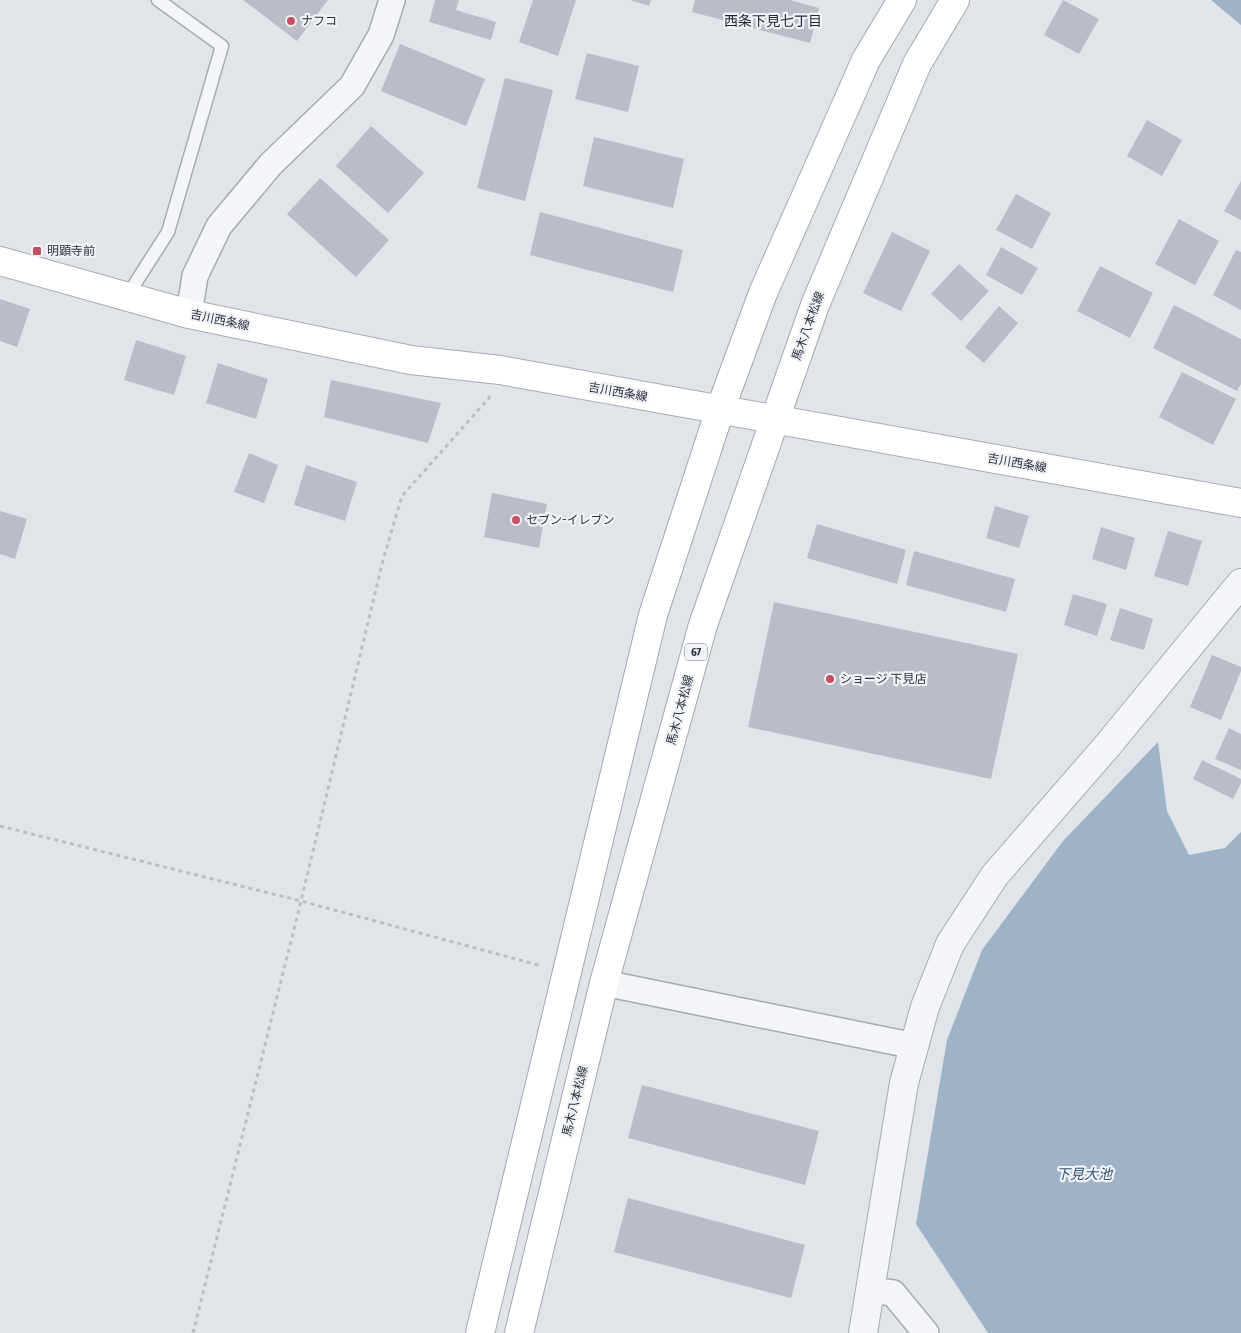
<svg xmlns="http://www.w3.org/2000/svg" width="1241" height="1333" font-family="'Fira Sans Condensed','Noto Sans JP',sans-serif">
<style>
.water{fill:#9eb3c7}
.building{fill:#b9bec6}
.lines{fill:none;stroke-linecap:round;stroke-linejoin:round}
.service-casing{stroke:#a6abb3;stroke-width:15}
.minor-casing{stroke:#a6abb3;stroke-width:28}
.tertiary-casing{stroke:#a6abb3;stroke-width:30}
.secondary-casing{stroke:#a6abb3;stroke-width:30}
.primary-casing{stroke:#a1a9b4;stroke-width:30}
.path{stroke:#bbbfc4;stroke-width:3;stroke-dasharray:4 4;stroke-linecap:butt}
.service{stroke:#f4f5f8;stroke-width:12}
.minor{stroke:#f4f5f8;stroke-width:25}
.tertiary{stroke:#f4f5f8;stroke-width:28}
.secondary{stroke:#fff;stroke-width:28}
.primary{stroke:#fff;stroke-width:28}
.poi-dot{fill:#c74d63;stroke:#f1f3f7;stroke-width:2}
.labels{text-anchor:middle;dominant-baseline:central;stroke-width:4.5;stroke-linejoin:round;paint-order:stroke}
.shield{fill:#f1f3f7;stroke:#666d77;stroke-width:1}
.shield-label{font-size:11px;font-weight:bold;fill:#2a3340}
.poi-label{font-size:12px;fill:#2a3340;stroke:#f1f3f7;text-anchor:start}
.street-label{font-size:12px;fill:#2a3340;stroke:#f1f3f7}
.neighbourhood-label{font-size:14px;fill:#1c2431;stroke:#f1f3f7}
.water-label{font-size:14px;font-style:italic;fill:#365372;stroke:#f1f3f7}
</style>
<rect width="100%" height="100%" fill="#e1e4e9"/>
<!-- water -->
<path class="water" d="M1211,0H1241V25Z
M1158,742L1167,811L1189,855L1225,848L1241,832V1333H988L916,1224L947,1040L982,950L1063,841Z"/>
<!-- building -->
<path class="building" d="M243,0H328L297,41Z
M435,0H459L456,10L496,22L491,40L429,22Z
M533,0H576L558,56L519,42Z
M630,0H651L649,6Z
M695,0H790L819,8L810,43L692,12Z
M1063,0L1099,19L1079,54L1044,35Z
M400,44L485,79L466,126L381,91Z
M587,53L639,66L628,112L575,99Z
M505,78L553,90L525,201L477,188Z
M1147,120L1182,140L1162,176L1127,156Z
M371,126L424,173L388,213L336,166Z
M594,137L684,159L673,208L583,186Z
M320,178L389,240L356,277L287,214Z
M1241,181V220L1224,211Z
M1016,194L1051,213L1032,249L996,230Z
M540,212L683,250L673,292L530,255Z
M1179,219L1219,241L1195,285L1155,264Z
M892,232L930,251L901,311L863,293Z
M1001,247L1038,268L1022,295L986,275Z
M1236,250L1241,252V310L1213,295Z
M959,264L989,291L961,321L931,294Z
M1100,266L1153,293L1130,338L1077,311Z
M0,299L30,309L17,347L0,341Z
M1174,305L1241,339V384L1237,391L1153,348Z
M999,306L1018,323L984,363L965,347Z
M136,340L186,356L174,395L124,380Z
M218,363L268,379L256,419L206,403Z
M1182,372L1236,399L1213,445L1159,417Z
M331,380L441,403L428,443L324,417Z
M249,453L278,465L264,503L234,492Z
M306,465L357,482L345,521L294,505Z
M492,493L547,504L539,548L484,537Z
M995,506L1029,516L1019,548L986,538Z
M0,511L27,519L15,559L0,554Z
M817,524L906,550L897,584L807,558Z
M1101,527L1135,538L1126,570L1092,559Z
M1168,531L1202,541L1188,586L1154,576Z
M914,551L1015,579L1006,612L906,585Z
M1073,594L1107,604L1097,636L1064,625Z
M774,602L1018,654L991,779L748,727Z
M1120,608L1153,619L1144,650L1110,640Z
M1212,655L1241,667V671L1221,720L1190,707Z
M1229,728L1241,734V770L1215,759Z
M1202,760L1241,779V783L1233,799L1193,779Z
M642,1085L819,1131L805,1185L628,1138Z
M628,1198L805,1245L791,1298L614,1252Z"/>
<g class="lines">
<!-- service casing -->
<g class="service-casing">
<path id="service" d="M127,296L168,232L222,46L158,0"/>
</g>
<!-- minor casing -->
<g class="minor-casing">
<path id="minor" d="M189,314L195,276L219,226L271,164L352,86L381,35L392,0
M604,983L915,1046
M870,1290L893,1293L926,1333"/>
</g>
<!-- tertiary casing -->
<g class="tertiary-casing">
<path id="tertiary" d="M863,1333L904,1083L925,1007L950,944L995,875L1108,745L1241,583"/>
</g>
<!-- secondary casing -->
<g class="secondary-casing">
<path id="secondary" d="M0,261L189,314L411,360L500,370L1241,503"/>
</g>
<!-- primary casing -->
<g class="primary-casing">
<path id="primary" d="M480,1333L653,615L720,410L763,293L866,60L902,0
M519,1333L604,983L703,625L815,305L917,64L955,0"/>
</g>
<!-- path -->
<path class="path" d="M0,826L301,901L542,966
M193,1333L301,901L383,560L402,496L489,398L490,395"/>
<!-- service -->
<use href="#service" class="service"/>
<!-- minor -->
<use href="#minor" class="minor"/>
<!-- tertiary -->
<use href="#tertiary" class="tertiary"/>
<!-- secondary -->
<use href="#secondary" class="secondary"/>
<!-- primary -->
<use href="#primary" class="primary"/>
</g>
<!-- markers -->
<g class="poi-dot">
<circle cx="291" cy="21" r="5"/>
<rect x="32" y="246" width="10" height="10" rx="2.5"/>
<circle cx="516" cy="520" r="5"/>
<circle cx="830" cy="679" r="5"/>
</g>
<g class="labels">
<!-- shield labels -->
<rect class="shield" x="685" y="643.5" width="22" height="17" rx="4"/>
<g class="shield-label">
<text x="696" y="652">67</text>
</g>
<!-- poi labels -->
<g class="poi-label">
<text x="301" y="21">ナフコ</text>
<text x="47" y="251">明顕寺前</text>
<text x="526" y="520">セブン-イレブン</text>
<text x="840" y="679">ショージ 下見店</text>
</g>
<!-- street labels -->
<g class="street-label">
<text transform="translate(220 320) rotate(12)">吉川西条線</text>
<text transform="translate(808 326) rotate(-70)">馬木八本松線</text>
<text transform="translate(618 392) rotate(10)">吉川西条線</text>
<text transform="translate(1017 463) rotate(10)">吉川西条線</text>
<text transform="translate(680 710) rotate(-75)">馬木八本松線</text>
<text transform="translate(575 1101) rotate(-76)">馬木八本松線</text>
</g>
<!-- neighbourhood labels -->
<g class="neighbourhood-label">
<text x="773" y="21">西条下見七丁目</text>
</g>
<!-- water labels -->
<g class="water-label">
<text x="1084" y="1174">下見大池</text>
</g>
</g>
</svg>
